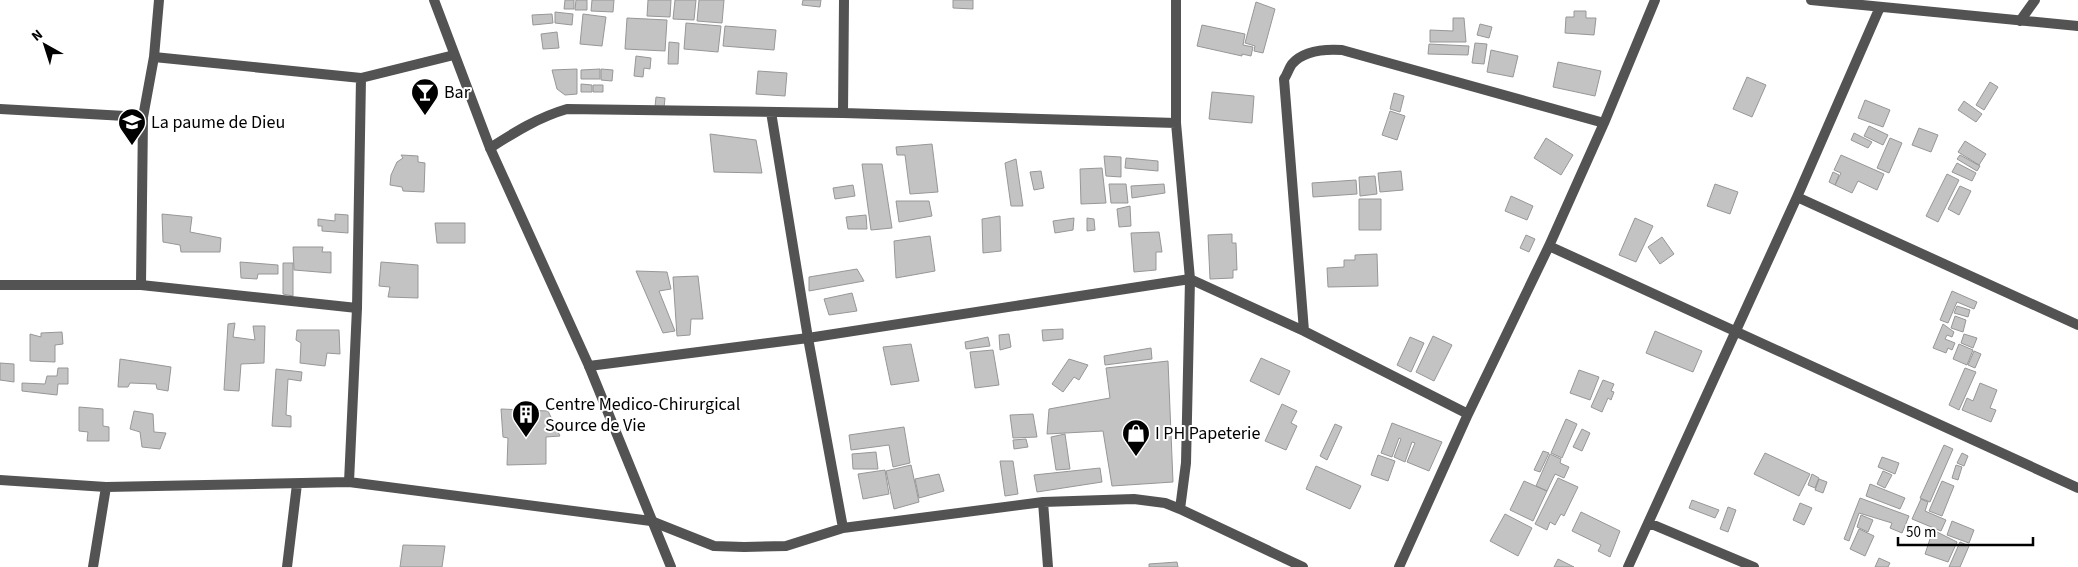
<svg xmlns="http://www.w3.org/2000/svg" width="2078" height="567" font-family="'Source Sans 3',sans-serif">
<style>
.building{fill:#c3c3c3;stroke:#979797}
.lines{fill:none;stroke-linecap:round;stroke-linejoin:round}
.minor{stroke:#535353;stroke-width:10}
.tertiary{stroke:#535353;stroke-width:10}
.labels{text-anchor:middle;dominant-baseline:central;stroke-width:4;stroke-linejoin:round;paint-order:stroke}
.poi-label{font-size:18px;fill:#000;stroke:#fff;text-anchor:start}
</style>
<rect width="100%" height="100%" fill="#fff"/>
<!-- building -->
<path class="building" d="M565,0H574V9H564Z
M576,0H587V10H575Z
M592,0H614L613,12L591,11Z
M648,0H671L670,17L647,16Z
M675,0H696L694,20L673,19Z
M699,0H724L722,23L697,21Z
M803,0H821L820,7L802,5Z
M953,0H973V9L953,8Z
M1256,2L1275,9L1263,53L1254,51L1255,46L1245,43Z
M1574,11H1586V18H1596L1594,35L1565,33L1566,17H1574Z
M555,12L573,14L572,25L555,23Z
M552,14L553,23L533,25L532,15Z
M583,14L606,17L602,46L580,44Z
M627,18L667,20L665,51L625,49Z
M1453,18H1464L1466,42H1430V30L1453,31Z
M686,23L721,26L718,52L684,49Z
M1480,24L1492,27L1489,38L1477,35Z
M1202,25L1245,34L1243,45L1253,47L1251,56L1242,54V56L1197,46Z
M725,26L776,30L774,50L723,46Z
M557,32L559,48L543,49L541,34Z
M669,42L679,43L678,64H668Z
M1475,43L1487,44L1484,64L1472,63Z
M1429,44L1469,46L1468,55L1428,54Z
M1491,50L1518,56L1513,77L1487,72Z
M636,56L651,58L650,69L644,68L643,77L634,76Z
M1558,62L1601,71L1595,96L1553,87Z
M577,69V94L565,95L557,89L552,70Z
M600,69V79H581V70Z
M601,69L613,70L612,81L601,80Z
M758,71L787,73L785,96L756,94Z
M1747,77L1766,85L1752,117L1733,109Z
M1990,82L1998,87L1984,110L1976,105Z
M581,84L592,85V92H581Z
M593,85H603V92H593Z
M1212,92L1254,96L1252,123L1209,119Z
M1394,93L1404,96L1400,112L1390,109Z
M656,97L665,98L664,108L655,107Z
M1865,100L1890,110L1883,127L1858,118Z
M1964,101L1982,114L1976,122L1958,110Z
M1390,111L1405,116L1397,140L1382,135Z
M1869,126L1888,135L1883,145L1864,136Z
M1919,128L1938,135L1931,152L1912,145Z
M1854,133L1872,142L1868,148L1851,140Z
M710,134L756,140L762,173L714,172Z
M1546,138L1573,155L1561,175L1534,158Z
M1890,138L1902,143L1889,173L1877,168Z
M1965,141L1986,154L1979,165L1958,152Z
M932,144L938,192L910,194L905,155H897L896,147Z
M401,155L418,156V162L425,163L424,192L403,191L402,187L390,185L391,175L397,162L403,158Z
M1841,155L1884,174L1877,190L1858,181L1852,193L1835,185L1841,173L1834,170Z
M1960,155L1980,166L1977,171L1957,159Z
M1104,156L1121,157V177L1106,176Z
M1126,158L1158,161V171L1125,168Z
M1016,159L1023,206H1011L1005,163Z
M1957,163L1976,173L1972,181L1952,172Z
M862,164H882L892,228L871,230Z
M1102,168L1106,203L1081,204L1080,169Z
M1041,171L1044,188L1034,190L1030,172Z
M1401,171L1403,190L1380,192L1378,173Z
M1833,172L1839,175L1835,185L1829,182Z
M1947,174L1959,180L1938,222L1926,216Z
M1375,176L1377,194L1360,196L1359,177Z
M1356,180L1357,194L1313,197L1312,183Z
M1109,184H1126L1128,203H1111Z
M1164,184L1165,193L1132,198L1131,186Z
M1715,184L1738,192L1730,214L1707,206Z
M853,185L855,196L835,199L833,188Z
M1960,186L1971,191L1959,215L1948,209Z
M1511,196L1533,206L1527,220L1505,211Z
M1359,199H1381V230H1359Z
M896,201H929L932,216L899,222Z
M1130,206L1131,226L1119,227L1117,209Z
M162,214L192,217L190,232L221,238L220,252H181L180,245L163,242Z
M335,214L348,215V233L322,231V226H318V219L335,221Z
M866,215L867,229H848L846,217Z
M1000,216L1001,251L983,253L982,219Z
M1074,218L1073,230L1055,233L1053,221Z
M1087,218L1094,219L1095,230L1087,231Z
M1635,218L1653,226L1636,262L1619,255Z
M435,223H465V243H437Z
M1159,232L1162,252H1156V270L1134,272L1131,233Z
M1232,234V243H1236L1237,270H1233V278L1210,279L1208,235Z
M1526,235L1535,239L1529,252L1520,248Z
M930,236L935,271L896,278L894,241Z
M1662,237L1674,254L1660,264L1648,247Z
M293,247H323L322,252H331V273L294,270Z
M1377,254L1378,286L1328,287L1327,268L1344,267V260H1355V255Z
M240,262L278,265V274H258L257,279L241,278Z
M381,262L418,265V298L388,297L390,287L379,286Z
M283,263H293V296L283,294Z
M857,269L864,281L809,291V277Z
M636,271L667,272L671,289L659,291L675,331L663,333Z
M698,276L703,319H691L690,335L677,336L673,277Z
M1952,291L1977,302L1974,309L1957,302L1948,323L1940,320Z
M852,293L857,311L829,315L824,299Z
M1957,306L1970,310L1968,317L1954,313Z
M1955,316L1966,320L1963,332L1951,328Z
M235,323L233,337L255,340L253,326H265L264,363L241,364L239,391L224,390L228,324Z
M1943,324L1954,332L1952,337L1947,335L1945,339L1955,343L1952,350L1948,348L1946,353L1933,348Z
M1063,329V339L1043,341L1042,330Z
M297,330H339L340,354L327,353L325,366L300,363L301,343L296,340Z
M1655,331L1702,351L1693,372L1646,353Z
M62,332L63,344L55,345V362L30,361V334L41,337V333Z
M1009,334L1011,347L1000,350L999,335Z
M1964,334L1977,338L1973,348L1961,343Z
M1433,336L1452,345L1434,381L1416,372Z
M988,337L990,346L966,349L965,342Z
M1410,337L1424,343L1411,372L1397,365Z
M911,344L919,381L891,385L883,347Z
M1959,344L1973,350L1967,365L1953,359Z
M1151,348L1152,359L1105,365L1104,356Z
M993,350L999,385L975,388L970,352Z
M1974,351L1981,354L1975,368L1968,365Z
M1261,358L1290,371L1279,395L1250,381Z
M120,359L171,367L168,391L157,389L156,384L130,383L128,387H118Z
M1069,359L1088,365L1079,380L1074,377L1063,392L1052,384Z
M1168,361L1173,482L1112,486L1103,431L1047,434L1049,409L1110,398L1106,368Z
M0,363L14,364V382L0,380Z
M58,368H68V384H58L57,395L22,391V383L45,384L47,376H57Z
M1965,368L1976,372L1959,410L1949,405Z
M276,369L302,372L301,381L288,379L286,415L291,416V427L272,426Z
M1579,370L1599,377L1590,400L1570,393Z
M1603,380L1614,384L1611,391L1614,392L1611,400L1608,398L1602,412L1591,407Z
M1980,383L1997,390L1990,408L1996,410L1991,422L1962,410L1967,398L1973,401Z
M1282,404L1297,411L1291,423L1297,426L1286,450L1265,441Z
M79,407L103,409V426L109,427V441H87L88,432L79,431Z
M501,409L548,411L560,436L546,437V464L507,465L508,438L503,437Z
M134,411L153,414L154,432L166,433L160,449L142,447L140,432L130,429Z
M1033,414L1037,437L1013,438L1010,415Z
M1566,419L1577,424L1562,458L1551,453Z
M1392,423L1442,442L1429,471L1407,462L1415,443L1412,442L1405,462L1394,457L1401,439L1399,438L1392,457L1381,453Z
M1335,424L1342,427L1327,460L1320,456Z
M904,427L910,463L893,467L889,445L851,450L849,435Z
M1582,429L1590,433L1582,451L1573,447Z
M1065,434L1070,469L1056,470L1051,437Z
M1026,439L1028,447L1014,449L1013,440Z
M1944,445L1953,449L1930,502L1920,498Z
M1543,451L1549,453L1540,472L1534,470Z
M876,452L878,469H853L852,454Z
M1765,453L1810,474L1799,496L1754,474Z
M1962,453L1968,456L1964,466L1957,463Z
M1550,454L1561,459L1560,463L1569,467L1564,478L1555,474L1547,491L1536,486Z
M1378,455L1395,461L1388,481L1371,475Z
M1882,457L1899,463L1895,474L1878,467Z
M1000,461H1013L1018,494L1005,496Z
M911,465L919,502L894,509L886,471Z
M1956,465L1962,467L1958,480L1952,478Z
M1316,466L1361,486L1350,509L1306,489Z
M1100,468L1102,482L1037,492L1034,475Z
M885,470L889,494L863,499L858,474Z
M1883,471L1892,475L1885,488L1877,484Z
M939,474L944,491L919,498L915,479Z
M1812,474L1819,478L1815,488L1808,485Z
M1558,478L1578,487L1564,516L1561,514L1555,525L1550,522L1547,530L1535,524Z
M1819,479L1827,482L1823,493L1815,490Z
M1524,481L1547,491L1533,521L1510,510Z
M1942,481L1954,486L1942,516L1929,511Z
M1870,484L1905,498L1900,509L1866,496Z
M1860,498L1909,516L1902,533L1890,528L1892,523L1859,513L1849,541L1844,539Z
M1921,499L1928,502L1925,511L1946,520L1941,531L1912,519Z
M1692,500L1719,510L1715,518L1689,508Z
M1800,503L1812,508L1804,525L1793,520Z
M1728,507L1736,510L1728,532L1720,529Z
M1581,512L1620,531L1610,557L1598,551L1601,545L1572,531Z
M1505,514L1532,528L1518,556L1490,541Z
M1861,515L1873,520L1868,532L1857,527Z
M1952,521L1974,530L1969,543L1947,535Z
M1859,529L1874,536L1865,556L1850,549Z
M1933,530L1957,542L1948,562L1925,554Z
M1960,542L1969,546L1960,567H1949Z
M403,545L445,546L442,567H400Z
M1879,558L1890,563L1888,567H1875Z
M1558,559L1574,567H1554Z
M1177,562L1178,567H1149V564Z"/>
<g class="lines">
<!-- minor -->
<path class="minor" d="M1176,0V123L1190,279L1186,463L1180,509
M1811,0L2078,26
M2020,21L2035,0
M154,57L361,78
M0,109L143,117
M771,112L808,338L843,528
M843,113L844,0
M490,148C515,132 539,117 567,109L843,113L1176,123
M1797,197L2078,325
M1549,246L2078,488
M0,285H141L357,308
M141,285L143,117L154,57L159,0
M1304,331L1284,79C1287,75 1289,68 1292,64C1304,50 1326,49 1342,50L1604,123
M589,366L808,338L1190,279L1304,331L1468,414
M0,480L106,487L349,482L651,521L714,546L744,547L786,546L843,528L1043,502L1134,499L1165,503L1180,509L1303,567
M349,482L357,308L361,78L454,55
M1043,502L1048,567
M1649,523L1754,567
M93,567L106,487
M287,567L297,484
M1399,567L1468,414L1549,246L1604,123L1655,0
M1628,567L1797,197L1880,7"/>
<!-- tertiary -->
<path class="tertiary" d="M434,0L490,148L589,366L671,567"/>
</g>
<!-- icons -->
<defs>
<g id="bar-pin" transform="scale(1.4375)"><path d="M0 17L-7.5 6A9.5 9.5 0 1 1 7.5 6Z" fill="#000" stroke="#fff"/><path d="M-6-5H6L.8 .8V4.5H3.5V6h-7V4.5H-.8V.8Z" fill="#fff"/></g>
<g id="school-pin" transform="scale(1.4375)"><path d="M0 17L-7.5 6A9.5 9.5 0 1 1 7.5 6Z" fill="#000" stroke="#fff"/><path d="M0-5L7-2L0 1L-7-2ZM-4 1L0 2.5L4 1V4Q0 6-4 4Z" fill="#fff"/></g>
<g id="building-pin" transform="scale(1.4375)"><path d="M0 17L-7.5 6A9.5 9.5 0 1 1 7.5 6Z" fill="#000" stroke="#fff"/><path d="M-4-6H4V6H1V3H-1V6H-4ZM-2.5-4.3h1.7v1.8h-1.7ZM.8-4.3h1.7v1.8H.8ZM-2.5-1h1.7V.8h-1.7ZM.8-1h1.7V.8H.8Z" fill="#fff"/></g>
<g id="shop-pin" transform="scale(1.4375)"><path d="M0 17L-7.5 6A9.5 9.5 0 1 1 7.5 6Z" fill="#000" stroke="#fff"/><path d="M-5-2.5h2.3a2.7 3.5 0 0 1 5.4 0H5L5.5 6h-11ZM-1.5-2.5h3a1.5 2.3 0 0 0-3 0Z" fill="#fff"/></g>
</defs>
<g fill-rule="evenodd">
<use href="#bar-pin" x="425" y="92"/>
<use href="#school-pin" x="132" y="122"/>
<use href="#building-pin" x="526" y="414"/>
<use href="#shop-pin" x="1136" y="433"/>
</g>
<g class="labels">
<!-- poi labels -->
<g class="poi-label">
<text x="444" y="92">Bar</text>
<text x="151" y="122">La paume de Dieu</text>
<text x="545" y="404">Centre Medico-Chirurgical<tspan x="545" dy="21">Source de Vie</tspan></text>
<text x="1155" y="433">I PH Papeterie</text>
</g>
</g>
<!-- north arrow -->
<g transform="translate(45 45) rotate(321)" stroke="#ffffff" stroke-width="4" paint-order="stroke">
<path d="M0-4L9 19L0 12L-9 19Z" fill="#000000"/>
<text y="-8" font-size="14" font-weight="bold" text-anchor="middle" fill="#000000">N</text>
</g>
<!-- scale -->
<path d="M1898 537v8h135v-8" fill="none" stroke="#000000" stroke-width="2.5"/>
<text x="1906" y="537" font-size="15" fill="#000000" stroke="#ffffff" stroke-width="4" paint-order="stroke">50 m</text>
</svg>
